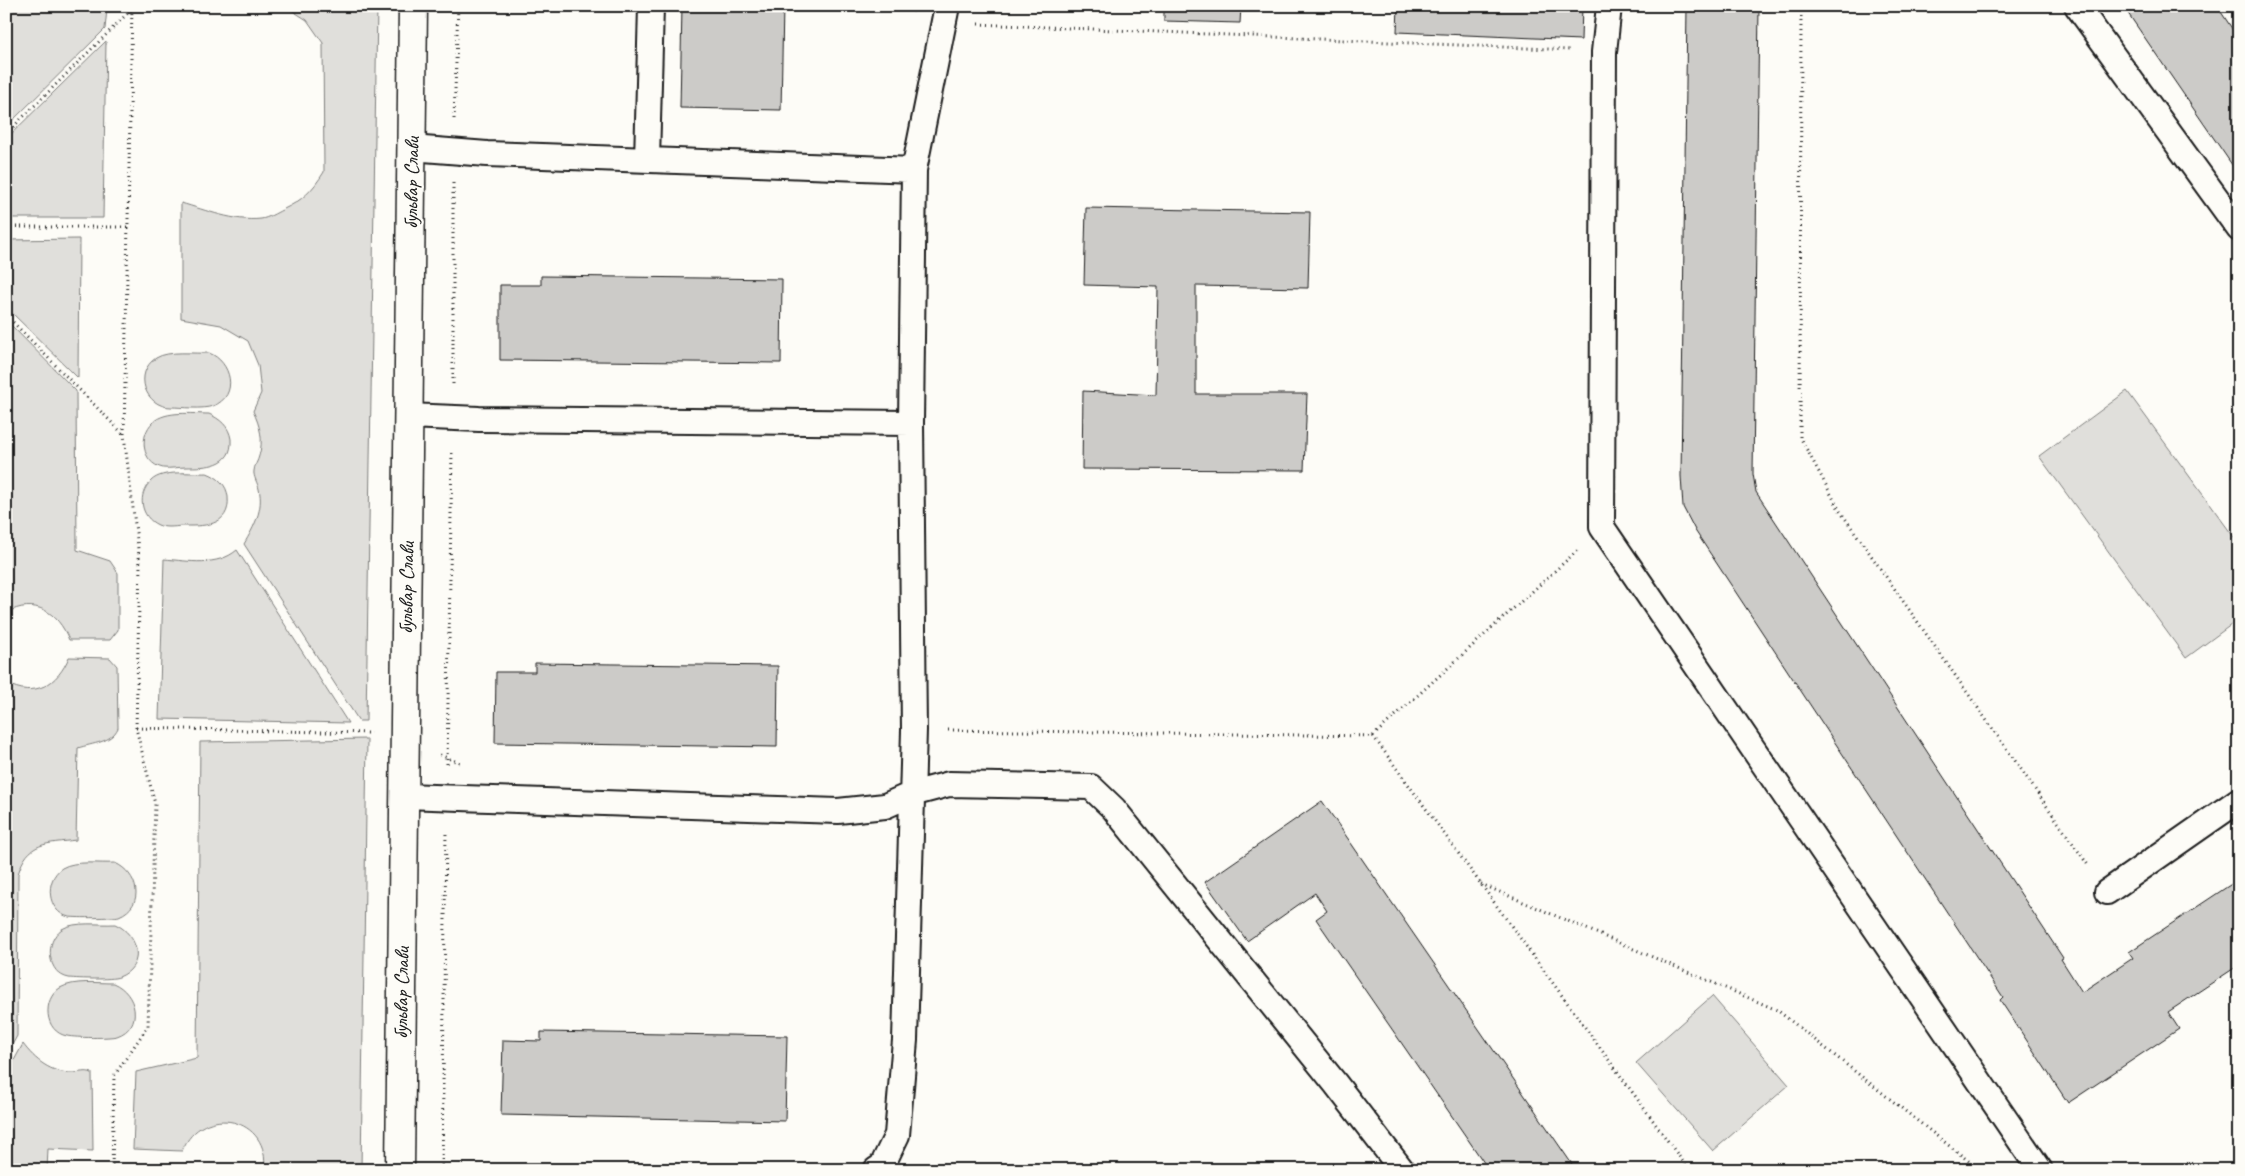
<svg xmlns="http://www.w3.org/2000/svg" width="2245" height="1176" font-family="Caveat,sans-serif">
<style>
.green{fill:#e0dfdb;stroke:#7e7e7c}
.building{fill:#cccbc8;stroke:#1c1c1c}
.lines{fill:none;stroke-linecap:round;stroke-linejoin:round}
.lane-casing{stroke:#1c1c1c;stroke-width:28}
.secondary-casing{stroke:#1c1c1c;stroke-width:31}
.path{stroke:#1c1c1c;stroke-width:3;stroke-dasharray:1 4;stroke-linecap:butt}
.lane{stroke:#fdfcf7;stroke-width:24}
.secondary{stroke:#fdfcf7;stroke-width:28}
.labels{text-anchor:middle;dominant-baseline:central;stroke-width:4;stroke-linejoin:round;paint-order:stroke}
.street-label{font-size:21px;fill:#1c1c1c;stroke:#fdfcf7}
</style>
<rect width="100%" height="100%" fill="#fdfcf7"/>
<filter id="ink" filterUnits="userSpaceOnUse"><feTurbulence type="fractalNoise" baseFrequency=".02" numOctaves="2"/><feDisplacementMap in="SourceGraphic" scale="10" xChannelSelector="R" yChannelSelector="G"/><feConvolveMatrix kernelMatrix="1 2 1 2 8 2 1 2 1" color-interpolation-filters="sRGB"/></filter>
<g filter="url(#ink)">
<!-- green -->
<path class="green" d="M6,6H60L68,9H107L105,29L6,127Z
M285,6H377L366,721H359L244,544C254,527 264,509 259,489C258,484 253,476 254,471C254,466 258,461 259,456C264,440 260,426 253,411L261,393L258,365L248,341L221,325L181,318V203C206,210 234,222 261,219C268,218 276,213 282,210C303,200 312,191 324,172L323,43L307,20Z
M106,41L103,218H6V139Z
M79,239L78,378L6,307V240Z
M6,320L76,391L77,550L110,561L118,573V630L110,640H69C58,612 35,597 6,613Z
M209,353C231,361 240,396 213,406C201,410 183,407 171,407C145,407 133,373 156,358C169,350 194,354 209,353Z
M2127,391L2239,544V619L2186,658L2039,456Z
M209,414C220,419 229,426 231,439C233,467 206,467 186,467C179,467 170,469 163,468C141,463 139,435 153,422C166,410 193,414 209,414Z
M207,473C218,477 227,485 228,497C231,528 201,526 181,526C174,527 164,528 158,525C140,517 137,494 151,481C163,469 191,474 207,473Z
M237,550L348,723L159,719L164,559C189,561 217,567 237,550Z
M69,657L110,658L117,666L118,728C111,743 93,743 78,748L76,840C46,844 28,841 18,874L17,1036L6,1056V683C35,699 58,684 69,657Z
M367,739L361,1170H264C272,1118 202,1101 182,1151L133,1149L136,1072L197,1058L200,742Z
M115,863C138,873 146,905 119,916C112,918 77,918 69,917C47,912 44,880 62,868C75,860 100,864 115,863Z
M115,924C138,934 147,966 119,977C111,980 79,979 69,978C47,974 44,941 62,929C75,921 100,925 115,924Z
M113,983C137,993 144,1027 117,1036C109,1038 76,1038 67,1036C44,1032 42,999 60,988C74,980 98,983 113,983Z
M1712,996L1789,1085L1713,1151L1636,1063Z
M23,1044C35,1060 51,1073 72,1073C79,1073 86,1070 92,1073L93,1151L48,1149L47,1170H6V1075Z"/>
<!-- building -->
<path class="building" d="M682,6H783L781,110L680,108Z
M883,6H915L914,12Z
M1164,6H1241L1240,23L1164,21Z
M1398,6H1582L1581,40L1397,32Z
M1687,6H1759L1753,474L1756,492L2063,958L2061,959L2082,992L2133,958L2129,952L2239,879V965L2168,1012L2179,1029L2068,1103L2000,1000L2003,997L1696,532L1683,507L1681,476Z
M2123,6H2217L2239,39V175Z
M1086,208L1310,212L1308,288L1196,286V394H1307L1304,470L1082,469L1083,391L1156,395L1158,287L1084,285Z
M541,276L782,279L781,363L500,360V285H541Z
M535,663L778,666L777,747L495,743L496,672H535Z
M1322,801L1576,1170H1489L1316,919L1327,911L1315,893L1247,941L1205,882Z
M541,1032L787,1036L785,1121L501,1115L503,1040L541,1041Z"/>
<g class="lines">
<!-- lane casing -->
<g class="lane-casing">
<path id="lane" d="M1609,6L1604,52L1602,527L2040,1170
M2077,6L2239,229
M411,148L487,154L914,170
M647,160L651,6
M408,416L479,419L911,423
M404,796L838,811L885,806L912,794L949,784L1091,787L1114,809L1335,1083L1402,1170
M2107,892L2239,800
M876,1170L882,1166L897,1135L905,1040L914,730L911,423L914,170L947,6"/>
</g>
<!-- secondary casing -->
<g class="secondary-casing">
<path id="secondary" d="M400,1170L413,6"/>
</g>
<!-- path -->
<path class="path" d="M1801,6L1800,437L1840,511L2088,865
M978,24L1571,50
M454,119L458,6
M6,134L131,10
M6,227H127
M6,315L123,434
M453,384V183
M136,728L371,733
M948,730L1373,736L1579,549
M1373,736L1689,1170
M440,755L460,763
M447,764L452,450
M1481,884L1777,1010L1980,1170
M112,1170L114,1076L148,1026L155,804L136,728L140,565L124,435L132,6
M442,1170L446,830"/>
<!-- lane -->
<use href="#lane" class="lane"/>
<!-- secondary -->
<use href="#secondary" class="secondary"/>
</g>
</g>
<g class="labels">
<!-- street labels -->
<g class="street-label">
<text transform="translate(411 183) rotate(-89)">бульвар Слави</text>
<text transform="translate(406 588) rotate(-89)">бульвар Слави</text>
<text transform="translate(401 993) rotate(-89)">бульвар Слави</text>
</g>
</g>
<!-- margin -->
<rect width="2245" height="1176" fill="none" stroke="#fdfcf7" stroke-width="25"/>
<rect x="12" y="12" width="2220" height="1151" fill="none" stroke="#1c1c1c" stroke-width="2" filter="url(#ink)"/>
</svg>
